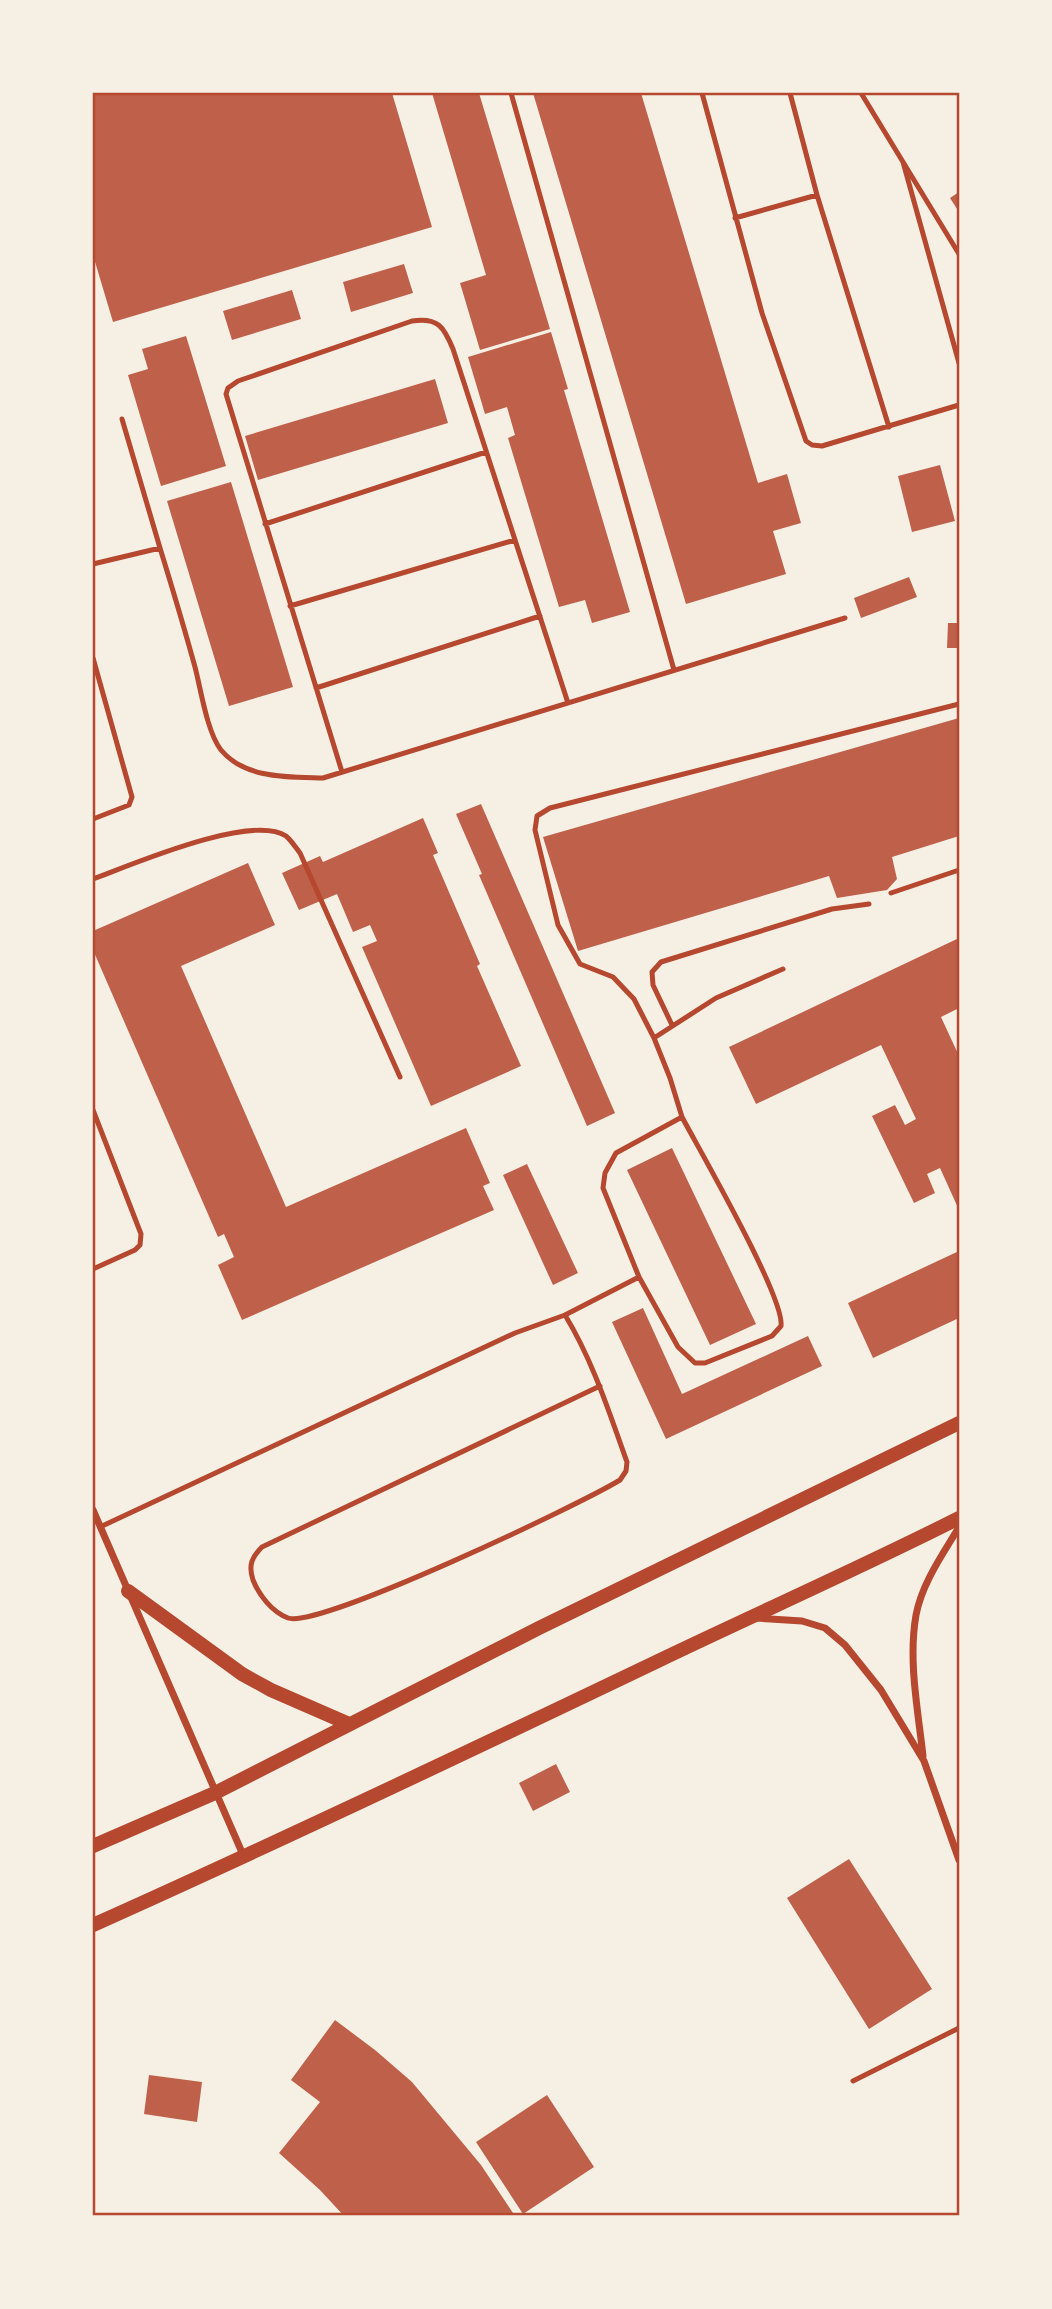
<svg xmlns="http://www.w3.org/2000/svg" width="1052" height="2309" font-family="'Titillium Web',sans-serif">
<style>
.building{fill:#bf614a}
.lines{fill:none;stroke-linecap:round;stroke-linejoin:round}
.service{stroke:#b5482f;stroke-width:5}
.minor{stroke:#b5482f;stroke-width:7}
.secondary{stroke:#b5482f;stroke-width:14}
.neatline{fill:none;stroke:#b5482f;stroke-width:2.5}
</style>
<rect width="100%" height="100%" fill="#f6efe4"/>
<!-- building -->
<path class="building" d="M93,93H392L432,227L113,322L93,255Z
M432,93H479L550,329L480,350L460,283L486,275Z
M533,93H641L758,483L787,474L801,523L773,531L786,574L686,604Z
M959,192V212L950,198Z
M404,264L413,293L351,312L343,282Z
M292,290L301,319L232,340L223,311Z
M551,332L568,389L564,390L630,612L592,623L585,600L559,607L508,438L515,435L507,407L485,414L468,357Z
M186,336L226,466L161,486L128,375L148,369L142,349Z
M435,379L448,423L258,480L245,436Z
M940,465L955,521L912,532L898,476Z
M231,482L293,687L229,706L167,501Z
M909,577L917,597L861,618L854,598Z
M948,623H959V648H947Z
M959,718V836L892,857L897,879L887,890L837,898L829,876L578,951L543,837Z
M481,804L615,1113L587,1126L479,875L482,874L456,814Z
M423,818L438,853L433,855L480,964L477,966L521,1066L431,1106L362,947L377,941L370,925L353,932L337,894L299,910L282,873L320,856L323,862Z
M248,863L275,925L181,966L286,1207L466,1128L490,1183L483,1186L494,1210L242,1320L218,1265L234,1257L224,1234L218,1237L93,950V931Z
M959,938V1008L941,1017L959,1056V1210L940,1168L927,1174L935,1193L914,1203L872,1116L895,1105L905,1125L916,1119L881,1045L756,1104L729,1047Z
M672,1148L756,1324L710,1345L627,1170Z
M527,1164L578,1273L553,1285L503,1175Z
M959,1251V1318L873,1358L848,1303Z
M643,1308L682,1394L808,1336L822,1366L666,1439L612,1322Z
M556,1764L570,1792L533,1811L519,1783Z
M849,1859L932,1989L869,2029L787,1898Z
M335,2020L375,2050L412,2082L481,2165L515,2216H344L320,2190L279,2153L320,2102L291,2080Z
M149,2075L202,2082L197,2122L144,2114Z
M547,2095L594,2167L523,2214L476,2142Z"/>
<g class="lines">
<!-- service -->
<path class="service" d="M511,93L674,670
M702,93L762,313L806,441L812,445L822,446L959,405
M790,93L817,195L889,427
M861,93L959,254
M903,162L959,363
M735,218L817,195
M122,419L160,548
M265,524L486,452
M93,564L160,548C172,587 184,627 195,667C201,690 207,732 221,750C245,779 289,777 323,778L845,618
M290,606L515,540
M93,658L132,797L129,805L93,819
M316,688L540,616
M342,772L226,394L228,388L238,381L412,321C438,317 444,327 453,349L568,703
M93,879C131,865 251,813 286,836C291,840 296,848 300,853L400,1077
M891,893L959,870
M672,1025L653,985L652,972L661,962L832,909L869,904
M654,1038L634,999L613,977L580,964L558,925L535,830L537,816L550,808L959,704
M93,1110L141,1234L140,1245L135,1250L93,1269
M639,1277L678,1347L695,1363H705L772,1336L781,1326C785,1298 700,1151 682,1117
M565,1315L639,1277L603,1188L605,1173L616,1153L682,1117L670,1078L654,1038L716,998L783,969
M100,1527L515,1333L565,1315C593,1361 609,1412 627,1462L626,1471L620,1480C581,1504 319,1629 288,1618C272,1612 259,1595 253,1580C248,1565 252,1557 262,1547L600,1386
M853,2081L959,2028"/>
<!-- minor -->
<path class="minor" d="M93,1510L244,1857
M756,1618L802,1621L825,1628L845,1645L881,1690L924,1761L959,1860
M923,1756C918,1710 908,1661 916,1615C922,1583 943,1554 959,1527"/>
<!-- secondary -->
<path class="secondary" d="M128,1591L242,1674L271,1690L349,1724
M93,1846L215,1793L539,1628L959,1423
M93,1925C283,1840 470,1751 658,1661C758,1613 860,1568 959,1518"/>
</g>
<!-- border -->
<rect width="1052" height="2309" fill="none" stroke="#f6efe4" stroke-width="189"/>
<rect x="94" y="94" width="864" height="2120" class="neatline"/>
</svg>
